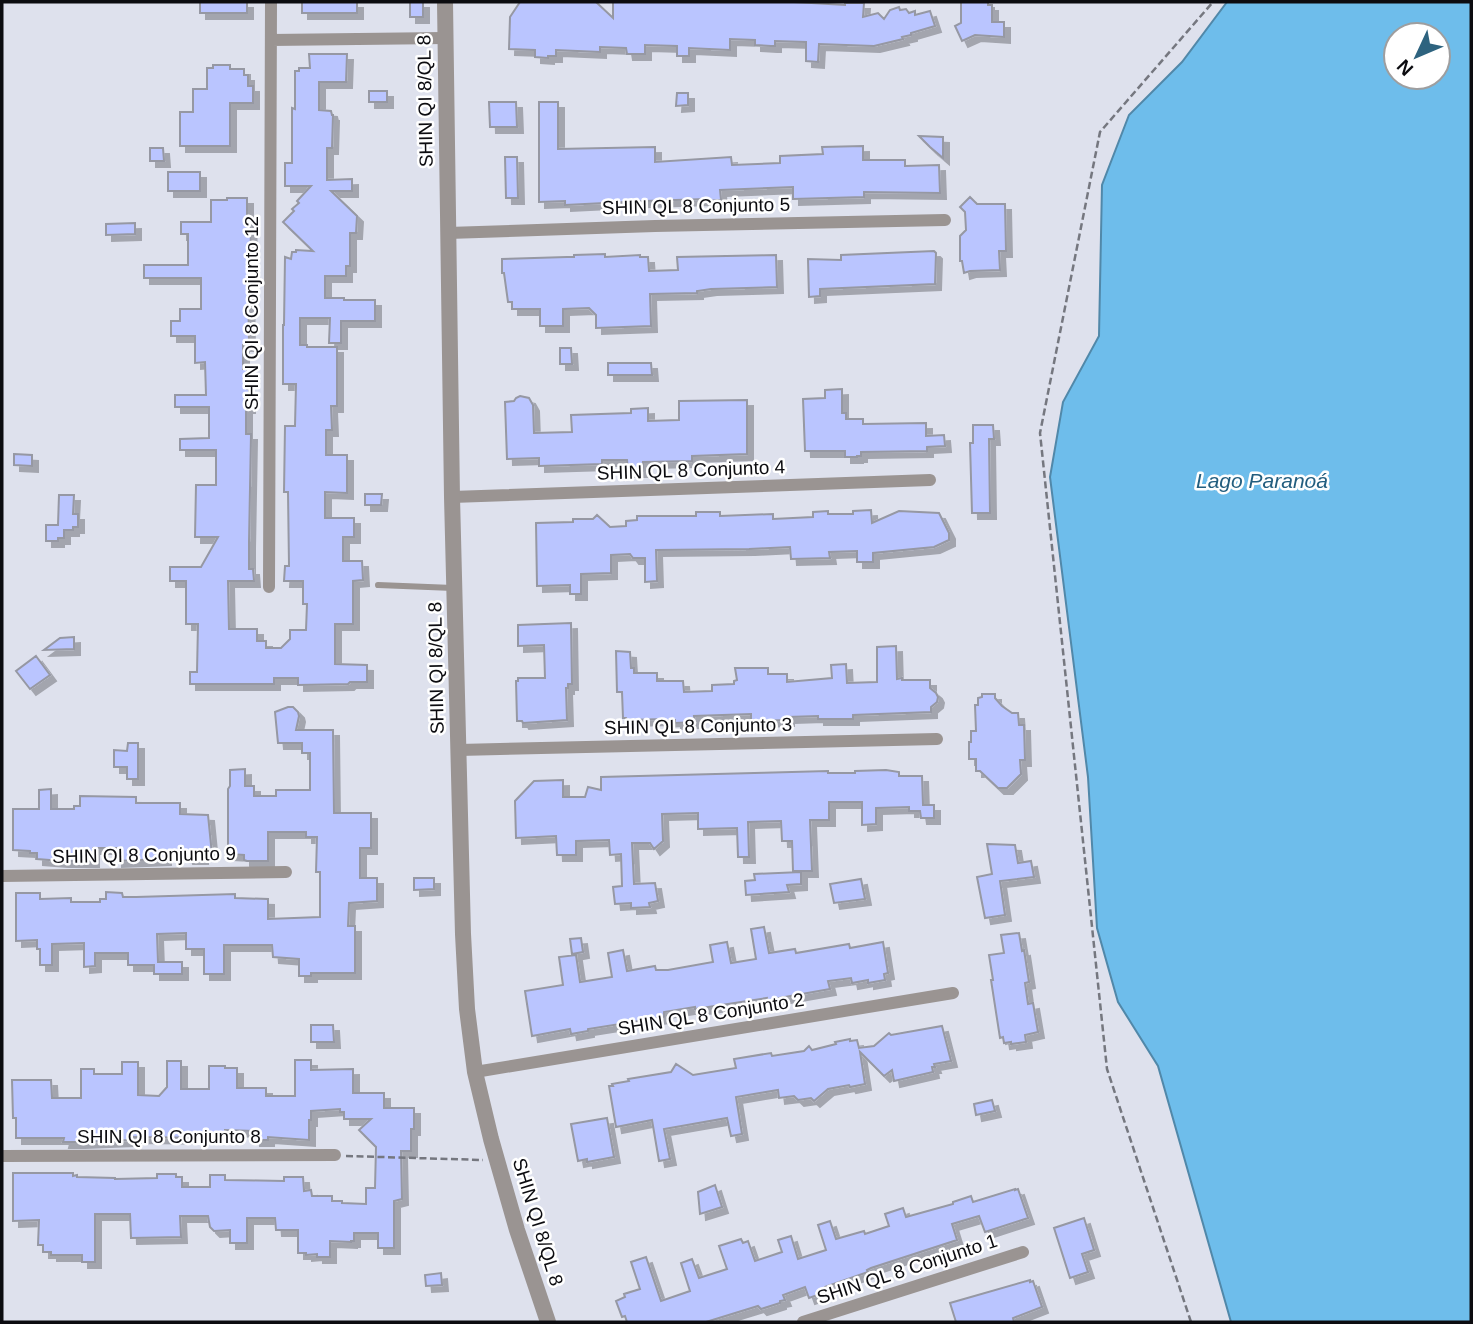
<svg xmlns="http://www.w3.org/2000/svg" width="1473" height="1324" font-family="Helvetica,sans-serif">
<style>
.water{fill:#6ebdeb;stroke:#5188a9;stroke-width:2;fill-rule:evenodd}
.building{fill:#bac5ff;stroke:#9698a3;stroke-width:2;filter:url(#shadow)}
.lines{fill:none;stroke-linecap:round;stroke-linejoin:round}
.path{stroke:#75777f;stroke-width:2.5;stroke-dasharray:7 3.5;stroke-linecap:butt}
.service{stroke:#9a9492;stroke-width:6}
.minor{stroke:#9a9492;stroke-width:12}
.tertiary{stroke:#9a9492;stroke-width:16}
.labels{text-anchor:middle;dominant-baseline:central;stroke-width:5;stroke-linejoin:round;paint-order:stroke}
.street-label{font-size:19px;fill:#0c0c10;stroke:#fff}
.water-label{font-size:21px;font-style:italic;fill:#235e7f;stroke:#fff}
</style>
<defs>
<filter id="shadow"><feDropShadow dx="6" dy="6" stdDeviation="0" flood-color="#0004"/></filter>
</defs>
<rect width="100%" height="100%" fill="#dee1ed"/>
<!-- water -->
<path class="water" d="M1227,2H1471V1322H1231L1158,1066L1118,1002L1097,928L1088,777L1050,477L1063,402L1099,336L1102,185L1129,115L1182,62ZM1396,35H1438V77H1396Z"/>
<!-- building -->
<path class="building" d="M200,2H247V13H200Z
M302,2H357V13H302Z
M410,2H423V17H410Z
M520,2H596L613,18V2H794L845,5V3H864L863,17L878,13L884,19L890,10L899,7L900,10L906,9L909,13L915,11V15L930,11L935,26L911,33V35L902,37L903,39L874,46L819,44L818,62L806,61V42L775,41V46H771L755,45V40L730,39V50L689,48V56H677V46L645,45V54H627L626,48L600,47V52L556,50V56H548V58L535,57V50L509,49L510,17Z
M961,2H988V5H992V22H1004V37L975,35L962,41L955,26L961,23Z
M309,54H347L346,82H319V110L331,111L332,115H333L332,148H327V180L352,179V191H331L357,216L356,233H350V266H346V276H325V298H344V300H375V321H341V343H329L330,318H300V345H307V347H337V406H331L332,430H326V455H347V493L325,492V518H354V537H343V561H362L363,580L353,581V624H335V664L367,665V682H350L348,684L298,685V678H274V684H190V672H197L198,624H186V581H170V567H201L218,537H195L196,485H216V450H180V439L209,438V407H175V395H206L205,362L195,363V336H171V321H180V309H201V278H144V265H188V234H181V222H211V200H227V198H247V218H250L252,274H248L249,345H243V369H247V389H249V407H246V434H251L249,543V569H253L254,581H228L229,629H257V641H266V648H281L290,639V630H306L307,604H303V581H284L285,566H289L288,492H284L285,426H295L296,384H283V325H284L285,257L291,259L292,252H296V250L313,251L283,222L294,211L292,209L299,203L297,201L311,186H285V163H292V108L295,109V71H299V68H310Z
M213,65H230V69H244V75H248V86H253V103H230V146H180V112H193V89H207V68H213Z
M369,91H387V102H369Z
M677,93H688V105L676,106Z
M489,102H516L517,127H490Z
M539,102H558V149L655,147V162L731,157L732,165L780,163V156L823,154L822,147L863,146V160H905V166L939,165L940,193L864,192V197L793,199V187L720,190L721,200L705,201V199L645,201L565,205V201L539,202Z
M919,136L943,137V158L930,147Z
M150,148H163L164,161H150Z
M505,157H517L518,198H506Z
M168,172H200V191H168Z
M970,197L977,204H1005L1006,251H999L1000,270L970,271L964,273L962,261H960V236L966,230L965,212L960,207Z
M135,223V234L106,235V224Z
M934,251L936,253L935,284L820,289V296L809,297L808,259L841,260V255Z
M605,254V257L640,255V257H648L649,271L678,270L677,257L776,255L777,287L711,289L697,291V293L650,294L651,326L596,328V315L589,308L563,309V326H540V309H512V302H508L504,273H502V259L567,257H574V255Z
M560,348H571L572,364H560Z
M608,363H651L652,375H608Z
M842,389V413H846V419H863V424L926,423V436L944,435L945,446L927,447V451L861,452V456H857V457H845V451H805L803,399L825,398V390Z
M520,396L529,398L533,405L534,433L572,432L571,415L631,413V409L648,408V421L679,420V401L747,400V454L692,456V461L643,462V471H628L627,460H602V464L539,466V458L507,459L505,402L514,401L516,398Z
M973,425H993L994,439H989L990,513H972L970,443H973Z
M14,454L32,455V466L14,465Z
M365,494H382L381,505H365Z
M59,495H74L73,514H78V527H73V530H64V538H58V541H46V525H58Z
M871,510L872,523L899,511L939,513L949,533V540L934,547L873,553V562H857V551L829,552L830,558L791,559L790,547L749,549L656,550L657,581L645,582V558H633L630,554L611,555V573L581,574V594H570V585L537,586L536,523L573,522V519H593L597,515L610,527L626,526V521L637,520V516H696V512H720V516L773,514V519L813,517V512L828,511V514H853V511Z
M571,623L572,684H568V688H566L567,720L523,723L522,721H517L516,681H518V678H545L544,645L518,646V625Z
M74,637V649L44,650L60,638Z
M896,646L897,679L902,678V680H930V688L936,693L938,697L937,702L931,707V712L853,715V719H818V716L788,717V720L751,721V714L694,716L695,722L675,723V720L665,721V719L627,720L626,718H623L622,692H617L616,651L630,652L631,668H634V673H657V681H683L684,692L712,691V685L734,684V681L737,680L735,668H768V674H787V682L832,678L831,665L846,664L847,683L877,682V647Z
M36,656L50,675L30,689L16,671Z
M982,694H995V698L1002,706L1012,713H1018L1019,725H1024L1025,760H1020L1021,774L1007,788H998L980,771H976V759H969V742H971V731H976L975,705H978V698L982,697Z
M288,707H293L298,712L299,716L296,730H333L334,813H371V848H360V878H377V901L349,903L348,926H355V973H311V976H299V959L273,957L272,945H224V974H204V949H186V933L157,934L158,962H182V974H154V965H128V953H95V966L84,967V943L52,944V965H40V949H37V940L16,941V893H40V899L71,898V902H100V899H106V892L122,893L123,897H136L235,894V898L268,899V919L320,917V872H316L317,837H306V832H268V861H247L244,860V855L228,854V789L230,786V770L245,769V786H254V796H276V790H310V753H302V743H278L275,712Z
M128,743H138V779H127V767H114V750L127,751Z
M886,770L899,772V776H922L923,805H934V818H921L920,811H909V807L876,808V824L862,825V802H829V820H810L812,871H793L792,841H782L781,821L748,822L749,857H738L737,828L698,829V813L662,814L663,841L654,849L650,843H632L634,884L655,883L658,901L649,903L650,907L631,908V903L615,904L613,887L622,886L621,854L610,855L609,840L576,841V855H557L556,836L516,838L515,801L534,781L563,780V797H585L588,787L601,790V777L828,771V773H855V771Z
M51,789V809H74V806H80V796L136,797V803H180V814L208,815L212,855H202V858H187L186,853L165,854V859L116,861V848H93V861H62L37,859V853H30V851L13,850V809H39V790Z
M987,844L1015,845L1018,863L1031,861L1034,877L1000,881L1005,915L985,918L977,877L992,874Z
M801,872V884L787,885L789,892L746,895L745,881L755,880L754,874Z
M414,878H434V889L414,890Z
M861,879L865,899L834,903L830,884Z
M764,927L769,953L795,949L796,953L849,944L850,948L883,942L888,973L884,974L885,980L868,983V980L852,983L851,978L828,981L830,989L779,998L780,1001L768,1003L767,998L695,1009V1007L664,1012V1017L588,1029V1031L571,1034L570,1029L532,1036L525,991L563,985L559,957L576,955L580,982L612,977L608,953L623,950L627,971L655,966L656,970H668L713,962L710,945L727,942L731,963L756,959L751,929Z
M1019,933L1022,951L1024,950L1029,982L1025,983L1028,1004L1033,1003L1038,1032L1025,1035L1026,1042L1011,1044V1042L1004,1043L1003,1037L1000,1038L991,980H993L989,955L1004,953L1001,935Z
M581,938L583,952L572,954L570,939Z
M311,1025H333L334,1042H311Z
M942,1026L951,1061L934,1064L935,1067H932L933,1072L894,1081L892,1070L884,1076L860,1052L865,1084L850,1087L849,1085L828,1089L814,1101L811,1098L798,1100L794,1096L779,1098L778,1090L736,1097L742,1134L731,1136L727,1118L664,1129L670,1159L659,1161L652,1120L616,1127L609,1086H613L612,1084L629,1081L628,1079L671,1072L676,1064L693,1075L736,1068L734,1059L771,1053L772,1056L804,1051L809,1046L812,1050L836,1044L835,1042L850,1039V1041L857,1040L859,1048L874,1046L889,1033L891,1035Z
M295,1060H311V1070L353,1069V1093H384V1108H414V1129H411V1151H401L402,1199L394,1201V1248H378V1233H354V1241H351V1242L330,1241V1257H317V1254L306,1255V1253H298V1230H276L275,1218H247V1243H230V1230L214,1231L210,1227L208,1216H180L181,1237L131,1238L130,1214H95V1262H82V1255H51V1252H43V1245H38L39,1220L13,1221V1173H73V1176L77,1175V1177L115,1178V1179L157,1178V1174H176V1177H182V1187H210V1175H225V1180L284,1181V1177H303L304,1191L311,1190L312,1196H332V1201H342V1203L366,1204V1188H375L376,1147L359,1130L371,1119H344V1112H340V1109L311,1111V1120H309V1140L268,1137V1140H254V1131L225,1130V1138L128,1137V1140L79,1142H63L64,1138H16V1118H13L12,1080H51L52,1098H81V1069H94V1074H122V1062H138V1095L159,1096L167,1087V1061H181V1089H209V1066H225V1068H237V1088H266V1096H295Z
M992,1100L995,1111L976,1115L974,1104Z
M607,1118L614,1157L587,1162V1159L578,1161L571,1124Z
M715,1185L722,1207L700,1214L698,1192Z
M1015,1189V1190L1018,1189L1028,1218L985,1232L979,1216L952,1224L957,1240L871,1268L867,1270L868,1272L825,1287L826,1292L809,1298L805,1287L783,1295L785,1300L780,1301V1303L761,1309L758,1306L706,1322H627L625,1316L622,1317L616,1301L625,1297L624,1294L640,1289L631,1262L646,1257L661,1301L690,1291L681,1263L692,1259L699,1278L727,1269L719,1246L741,1239L743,1243L748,1241L755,1261L782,1252L778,1240L791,1236L798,1259L826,1250L818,1225L830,1221L836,1239L864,1231L865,1234L889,1226L885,1214L903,1208L906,1217L953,1204V1202L971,1196L973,1202Z
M1084,1218L1094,1250L1082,1254L1088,1272L1070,1278L1054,1228Z
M441,1273L442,1285L426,1286L425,1275Z
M1030,1280V1282L1033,1281L1042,1307L1013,1318L1014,1322H956L950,1303Z"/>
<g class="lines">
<!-- path -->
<path class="path" d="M346,1156L483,1160
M1191,1322L1107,1069L1040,433L1100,132L1213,2"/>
<!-- service -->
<path class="service" d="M378,585L453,588"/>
<!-- minor -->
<path class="minor" d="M271,40L444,38
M448,233L655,226L945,220
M452,497L930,480
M269,587L271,2
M459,750L937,739
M2,876L286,872
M475,1072L953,993
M2,1156L335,1155
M803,1322L1023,1252"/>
<!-- tertiary -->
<path class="tertiary" d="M445,2L452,497L463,934L467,1009L475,1072L491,1139L517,1230L548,1322"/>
</g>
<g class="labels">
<!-- street labels -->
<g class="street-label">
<text transform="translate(425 101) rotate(-91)">SHIN QI 8/QL 8</text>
<text transform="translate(696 206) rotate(-1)">SHIN QL 8 Conjunto 5</text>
<text transform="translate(251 313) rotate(-90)">SHIN QI 8 Conjunto 12</text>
<text transform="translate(691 470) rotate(-2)">SHIN QL 8 Conjunto 4</text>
<text transform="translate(436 668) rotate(-91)">SHIN QI 8/QL 8</text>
<text transform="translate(698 726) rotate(-1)">SHIN QL 8 Conjunto 3</text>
<text transform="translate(144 855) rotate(-1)">SHIN QI 8 Conjunto 9</text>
<text transform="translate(711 1014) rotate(-9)">SHIN QL 8 Conjunto 2</text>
<text x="169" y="1136">SHIN QI 8 Conjunto 8</text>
<text transform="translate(538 1222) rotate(73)">SHIN QI 8/QL 8</text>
<text transform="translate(907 1269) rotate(-18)">SHIN QL 8 Conjunto 1</text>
</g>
<!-- water labels -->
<g class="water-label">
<text x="1262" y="480">Lago Paranoá</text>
</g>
</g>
<!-- border -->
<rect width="1473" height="1324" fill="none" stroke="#0c0c10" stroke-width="7"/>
<!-- north arrow -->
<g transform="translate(1417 56) rotate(226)"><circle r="33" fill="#ffffff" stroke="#9e9e9f" stroke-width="2"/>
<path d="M0-5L12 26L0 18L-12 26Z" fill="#2e637f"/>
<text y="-10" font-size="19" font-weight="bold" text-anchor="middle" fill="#0c0c10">N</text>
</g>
</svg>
